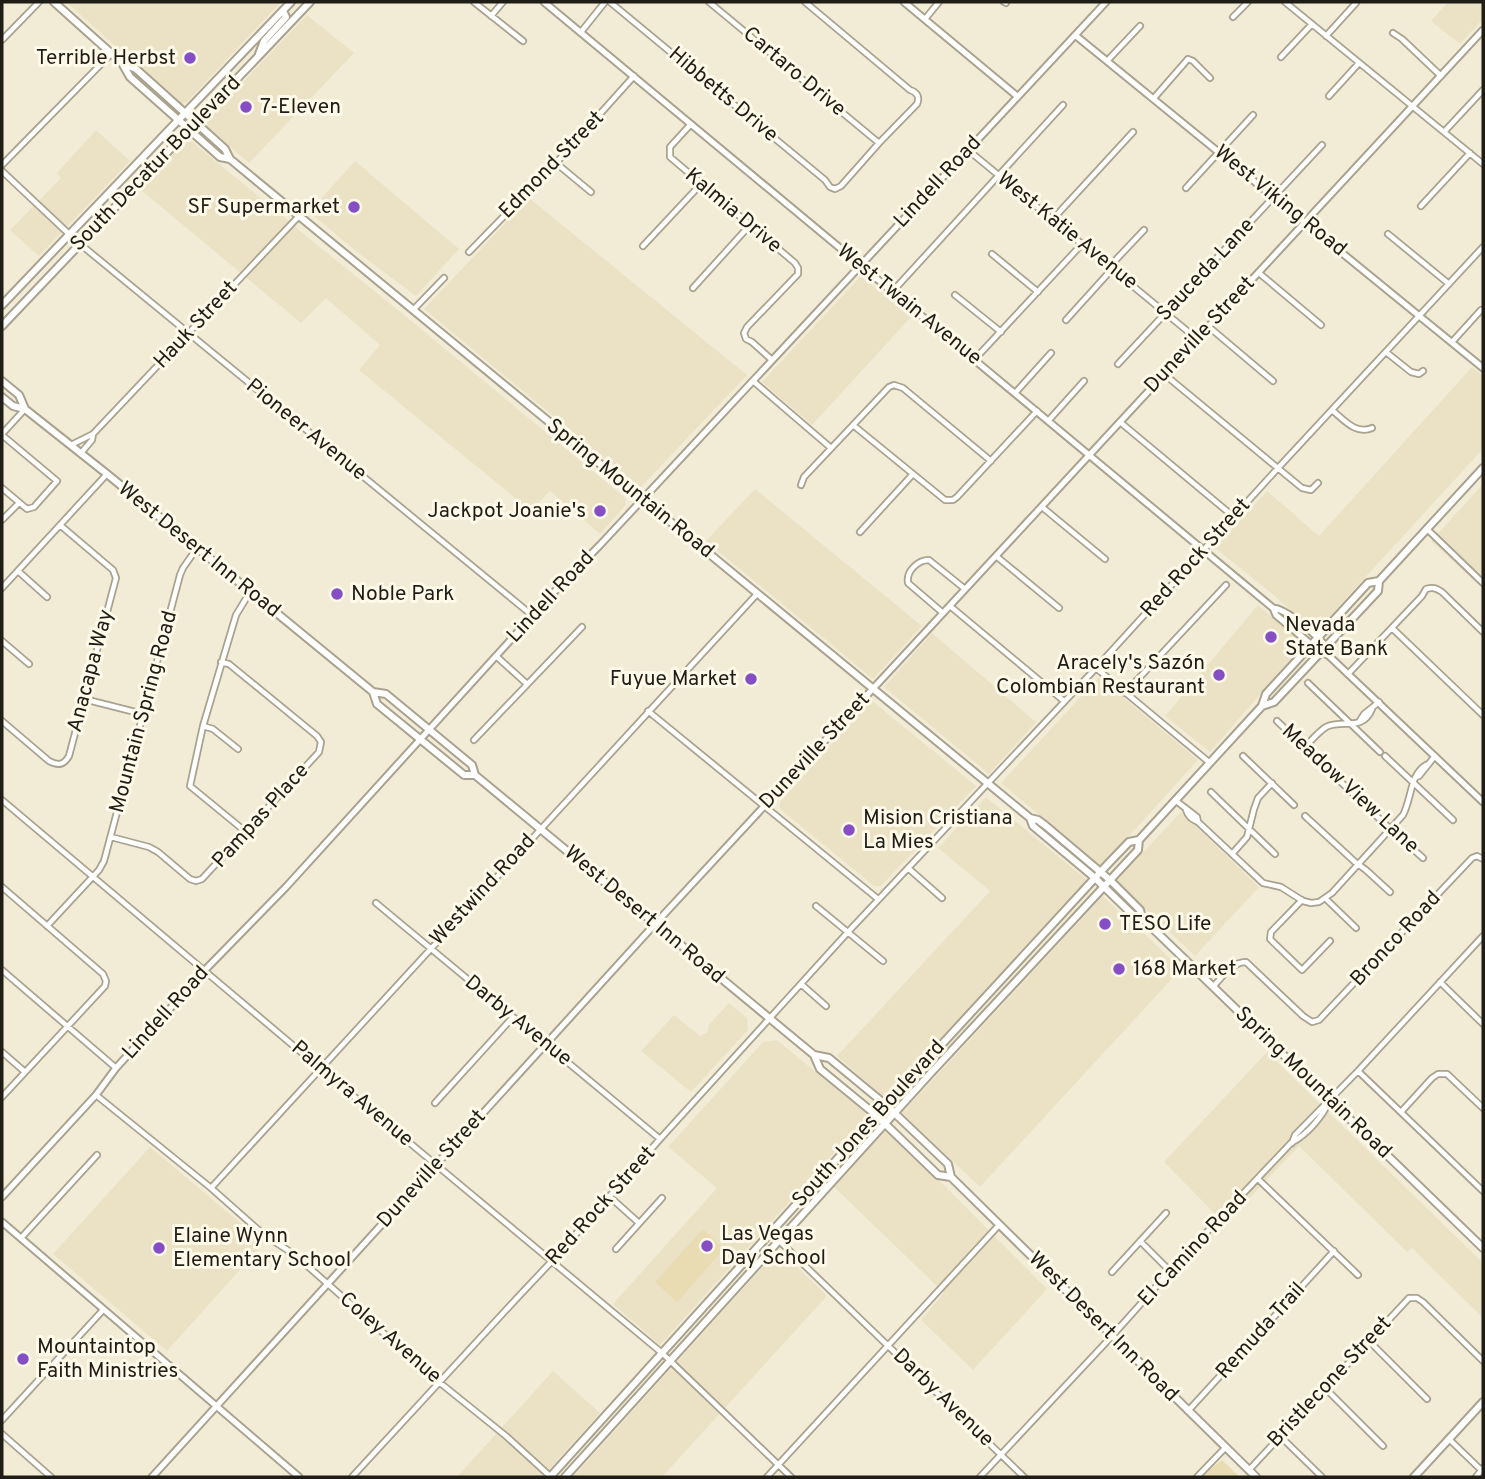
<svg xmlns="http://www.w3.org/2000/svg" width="1485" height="1479" font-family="Overpass,sans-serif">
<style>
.built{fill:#ebe2c6}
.green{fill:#e9dcb3}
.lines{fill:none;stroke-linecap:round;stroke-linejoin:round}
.minor-casing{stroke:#a8a28e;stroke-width:8}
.tertiary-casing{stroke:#a8a28e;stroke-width:9}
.secondary-casing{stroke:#a8a28e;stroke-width:10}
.primary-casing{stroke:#a8a28e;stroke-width:10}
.minor{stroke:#fff;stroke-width:4.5}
.tertiary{stroke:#fff;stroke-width:5}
.secondary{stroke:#fff;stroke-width:6}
.primary{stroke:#fff;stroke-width:6}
.poi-dot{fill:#854ec5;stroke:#fef9e8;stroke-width:2.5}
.labels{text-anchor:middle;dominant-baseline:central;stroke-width:6;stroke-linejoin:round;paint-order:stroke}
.poi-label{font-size:21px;fill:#1f1d16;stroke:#fef9e8;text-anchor:start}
.street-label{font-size:21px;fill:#1f1d16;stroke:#fef9e8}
</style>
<rect width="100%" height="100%" fill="#f2ecd7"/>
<!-- built -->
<path class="built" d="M66,2H281L187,102L182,104L177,101Z
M1448,2H1483V19L1460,44L1431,21Z
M307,15L354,53L249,163L207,127L206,121Z
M96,130L130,161L39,256L10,230L61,178L57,173Z
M187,142H192L245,185L284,217L300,231L409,319L624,497L626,501L625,506L600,534L550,491L531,511L359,370L380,345L326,298L301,323L141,190L178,149Z
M355,161L459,249L416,296L357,252L309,212Z
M529,198L747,375L640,488L424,309Z
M861,276L911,317L812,425L762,382Z
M1472,367L1483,376V449L1315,632L1270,592L1215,548L1267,491L1319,536Z
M1483,484V582L1480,586L1431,541Z
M755,489L922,626L873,679L706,541Z
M1258,605L1304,644L1210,752L1165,716Z
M932,633L1036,722L989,774L884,687Z
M1099,677L1198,760L1101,867L1001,783Z
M871,700L976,786L881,886H874L780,809V802Z
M986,797L1087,880L885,1098L837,1056L990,891L938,848Z
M1181,812L1259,887L1195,956L1116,881Z
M1103,896L1134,927L1146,935L1181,969L980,1187L902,1113Z
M729,1003L747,1018L748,1030L691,1092L641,1051L674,1015L700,1036L708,1032V1026Z
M777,1040L868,1115L660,1345L613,1304L717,1188L668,1147L763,1042Z
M1267,1052L1483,1263V1318L1412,1248L1407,1252L1299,1146L1225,1224L1164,1162Z
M887,1128L1047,1289L973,1370L921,1320L944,1293L834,1187Z
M150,1147L264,1243L167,1351L53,1254Z
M779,1249L827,1296L662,1477H573Z
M553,1371L600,1413L542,1477H457Z"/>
<!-- green -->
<path class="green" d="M703,1229L724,1249L677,1302L655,1282Z
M1222,1460L1240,1477H1200Z"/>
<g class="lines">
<!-- minor casing -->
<g class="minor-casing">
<path id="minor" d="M474,2L523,41
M610,2L825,180L830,187L835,189L841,186L879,143L917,104C920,97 917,92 910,90L805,2
M709,2L879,143
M1004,2L1006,3
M1285,2L1483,164
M491,16L503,2
M1233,17L1248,2
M925,19L939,2
M581,32L605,2
M1393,33L1402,39L1441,76
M1326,36L1356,3
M2,40L39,2
M1281,57L1312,24
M1107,61L1140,26
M1329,96L1359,63
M1154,98L1188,59L1193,61L1210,78
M691,124L670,147V157L795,263L798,268V274L747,327L744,333L746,339L752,342L772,360
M1444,132L1483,90
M968,150L1197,339
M556,163L591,192
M2,165L111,54
M2,171L69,234
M1186,188L1253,115
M1421,206L1470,153
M1053,219L1133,132
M1388,234L1449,284
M80,244L533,616
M643,246L701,184
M469,252L556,163L634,76
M992,254L1038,292
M1110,266L1144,230
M1259,273L1321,325
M693,288L750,225
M893,291L1063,105
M955,295L1001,332
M413,310L444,278
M1066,320L1113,268
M1209,327L1273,381
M1452,342L1481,310
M1386,352L1411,372L1419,374L1423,371
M975,359L1083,243
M1118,364L1322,145
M1164,374L1302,488L1311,490L1318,483
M753,381L831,448
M1016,392L1051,353
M1332,410C1344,420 1356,435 1372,428
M1049,420L1084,381
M1120,422L1234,517
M853,425L945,500H953L957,497L1037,411
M2,434L25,409
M2,435L57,481L34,507L27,509L2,488
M71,445L93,434L299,216
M81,453L92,440L93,434
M801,485L804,477L889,387L894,385L903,388L991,461
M1042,507L1105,559
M2,520L19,503
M1427,529L1483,583
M860,532L913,474
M996,556L1059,608
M18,571L47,597
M2,588L107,474
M950,606L1064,701
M943,613L908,583C906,571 918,560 929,560L965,589
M1392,628L1483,715
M2,641L29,664
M496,656L527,684
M1096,668L1210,763
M1348,674L1422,596L1426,589C1433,587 1436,588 1442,592L1483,632
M1308,683L1380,752
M1125,693L1226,585
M84,699L143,714
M648,711L878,899
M2,721L49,761C58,766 64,765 69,756L116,578L113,570L60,525
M1277,721L1386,825L1423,858
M1359,722L1364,714L1379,702
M203,726L213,729L238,749
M474,740L582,627
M1305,747C1311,741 1318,732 1326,727C1342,719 1363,732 1372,709
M1243,756L1294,805
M1385,756L1453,820
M1416,777L1419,776L1435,756
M1211,792L1275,854
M2,800L321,1069L662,1353L791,1477
M1175,800L1197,817L1198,822
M1186,810C1188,817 1192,819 1198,822L1263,883L1281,887L1303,901L1311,903L1319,902L1332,893L1403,815C1412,798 1410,772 1428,764
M1305,816L1355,862L1366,870L1390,892
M246,832L190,786L203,726L236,615L250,592
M111,837L149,847L158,852L190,879L196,881L202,879L319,752L321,742L317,736L229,664L221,662
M1232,854L1247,837L1254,809L1258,798L1272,783
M908,868L942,898
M2,887L103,974L106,981L105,986L2,1097
M1325,898L1356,928
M1302,900L1271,932L1270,939L1302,970L1330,941
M376,903L660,1139
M816,906L883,961
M47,926L99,870L104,861L180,575L183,568L197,548
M2,970L116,1068
M1440,982L1483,1024
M801,984L826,1006
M1213,987C1222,977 1232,962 1246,962L1303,1016L1312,1022L1319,1020L1472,858L1477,856L1483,859
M2,1052L25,1072
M1358,1071L1483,1191
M96,1095L211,1188L263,1234L295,1255L439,1382L506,1436L551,1477
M435,1103L513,1017
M1401,1112L1432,1078L1438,1074H1447L1483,1108
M1292,1143L1295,1135L1358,1071L1483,936
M1258,1179L1358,1275
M211,1188L757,594
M610,1197L639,1223
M771,1233L1024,1477
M21,1238L97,1155
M1140,1241L1170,1271
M616,1249L662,1198
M1112,1272L1166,1213
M1369,1341L1427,1399
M1325,1388L1383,1446
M1188,1411L1334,1251
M2,1420L103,1310
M2,1434L51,1477
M1280,1436L1322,1477
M1449,1439L1481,1470
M1249,1470L1409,1298H1417L1423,1302L1483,1361
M352,1477L518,1297L552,1261L660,1139L848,932L1096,668L1278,468L1483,247
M767,1477L999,1225
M980,1477L1112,1336L1170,1271L1291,1143C1308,1134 1322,1117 1330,1100
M1197,1477L1225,1448
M1476,1477L1483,1468"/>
</g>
<!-- tertiary casing -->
<g class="tertiary-casing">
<path id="tertiary" d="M544,2L1273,608L1276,615L1320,652L1328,655L1483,802
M904,2L1017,96
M1075,35L1483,368
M1273,608C1287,609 1319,637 1327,648
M2,1197L96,1095L116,1068L205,970L286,887L556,590L600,545L1106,2
M2,1222L299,1477
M152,1477L655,924L1483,30"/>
</g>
<!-- secondary casing -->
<g class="secondary-casing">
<path id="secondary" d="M54,2L122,63L130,77L220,157L230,159
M122,63L136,69L225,149L230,159L1030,818L1038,820L1046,826L1110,880L1140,910L1142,918
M1030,818L1033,826L1095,878L1134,916L1142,918L1483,1248
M1414,1477L1483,1402"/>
</g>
<!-- primary casing -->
<g class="primary-casing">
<path id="primary" d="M259,54L264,41L286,17L283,11
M2,305L291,2
M2,326L310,2
M2,381L19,395L25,409L107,474L373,692L377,704L464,775H475
M2,397L13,406L25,409
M373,692L386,694L472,765L475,775L814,1055L820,1069L876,1115L938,1175L951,1177
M1262,706L1274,702L1378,591L1379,581
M814,1055L829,1058L886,1105L948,1164L951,1177L1256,1477
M550,1477L886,1105L1106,866L1129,842L1139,840L1262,706L1266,694L1368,583L1379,581L1483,468
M565,1477L928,1076L1138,850L1139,840"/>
</g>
<!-- minor -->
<use href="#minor" class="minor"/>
<!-- tertiary -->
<use href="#tertiary" class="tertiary"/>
<!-- secondary -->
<use href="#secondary" class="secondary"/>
<!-- primary -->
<use href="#primary" class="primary"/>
</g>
<!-- markers -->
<g class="poi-dot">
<circle cx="190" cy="58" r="7"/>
<circle cx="246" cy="107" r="7"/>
<circle cx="354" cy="207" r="7"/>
<circle cx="600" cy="511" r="7"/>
<circle cx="337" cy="594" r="7"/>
<circle cx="1271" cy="637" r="7"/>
<circle cx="1219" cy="675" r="7"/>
<circle cx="751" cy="679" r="7"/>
<circle cx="849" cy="830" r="7"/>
<circle cx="1105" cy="924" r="7"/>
<circle cx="1119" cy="969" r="7"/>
<circle cx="707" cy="1246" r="7"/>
<circle cx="159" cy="1248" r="7"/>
<circle cx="23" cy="1359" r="7"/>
</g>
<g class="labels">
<!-- poi labels -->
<g class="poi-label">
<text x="176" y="58" text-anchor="end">Terrible Herbst</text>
<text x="260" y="107">7-Eleven</text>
<text x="340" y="207" text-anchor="end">SF Supermarket</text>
<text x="586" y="511" text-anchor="end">Jackpot Joanie's</text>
<text x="351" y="594">Noble Park</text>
<text x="1285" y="625">Nevada<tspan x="1285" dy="24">State Bank</tspan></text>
<text x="1205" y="663" text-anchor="end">Aracely's Sazón<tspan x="1205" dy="24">Colombian Restaurant</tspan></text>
<text x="737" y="679" text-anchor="end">Fuyue Market</text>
<text x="863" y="818">Mision Cristiana<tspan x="863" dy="24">La Mies</tspan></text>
<text x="1119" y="924">TESO Life</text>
<text x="1133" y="969">168 Market</text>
<text x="721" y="1234">Las Vegas<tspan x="721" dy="24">Day School</tspan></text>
<text x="173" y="1236">Elaine Wynn<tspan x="173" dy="24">Elementary School</tspan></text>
<text x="37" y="1347">Mountaintop<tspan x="37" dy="24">Faith Ministries</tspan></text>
</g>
<!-- street labels -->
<g class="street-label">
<text transform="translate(794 72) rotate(40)">Cartaro Drive</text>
<text transform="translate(723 95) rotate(40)">Hibbetts Drive</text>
<text transform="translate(156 164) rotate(-46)">South Decatur Boulevard</text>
<text transform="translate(552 165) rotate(-46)">Edmond Street</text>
<text transform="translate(938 182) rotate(-47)">Lindell Road</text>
<text transform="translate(1280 201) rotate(39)">West Viking Road</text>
<text transform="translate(733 211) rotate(40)">Kalmia Drive</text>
<text transform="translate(1067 231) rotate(39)">West Katie Avenue</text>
<text transform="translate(1206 270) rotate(-47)">Sauceda Lane</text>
<text transform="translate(909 305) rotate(39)">West Twain Avenue</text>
<text transform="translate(196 325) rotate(-47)">Hauk Street</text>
<text transform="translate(1200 335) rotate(-47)">Duneville Street</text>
<text transform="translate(306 430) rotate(39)">Pioneer Avenue</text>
<text transform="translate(630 489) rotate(39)">Spring Mountain Road</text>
<text transform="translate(199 550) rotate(39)">West Desert Inn Road</text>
<text transform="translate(1196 558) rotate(-48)">Red Rock Street</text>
<text transform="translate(551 597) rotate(-47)">Lindell Road</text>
<text transform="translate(91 671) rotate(-75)">Anacapa Way</text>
<text transform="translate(144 712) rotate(-75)">Mountain Spring Road</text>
<text transform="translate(815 751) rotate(-47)">Duneville Street</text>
<text transform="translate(1350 789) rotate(43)">Meadow View Lane</text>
<text transform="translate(261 816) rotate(-48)">Pampas Place</text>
<text transform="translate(483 890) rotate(-47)">Westwind Road</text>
<text transform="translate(644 915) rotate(40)">West Desert Inn Road</text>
<text transform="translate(1396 939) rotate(-47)">Bronco Road</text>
<text transform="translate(166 1013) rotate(-48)">Lindell Road</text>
<text transform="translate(518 1021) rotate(39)">Darby Avenue</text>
<text transform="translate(1313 1083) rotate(44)">Spring Mountain Road</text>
<text transform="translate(352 1094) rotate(40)">Palmyra Avenue</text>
<text transform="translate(869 1124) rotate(-48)">South Jones Boulevard</text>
<text transform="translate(432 1169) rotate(-48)">Duneville Street</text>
<text transform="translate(601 1206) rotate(-48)">Red Rock Street</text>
<text transform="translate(1193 1249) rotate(-47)">El Camino Road</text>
<text transform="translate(1103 1327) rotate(45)">West Desert Inn Road</text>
<text transform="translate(1261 1331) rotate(-48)">Remuda Trail</text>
<text transform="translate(390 1338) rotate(41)">Coley Avenue</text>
<text transform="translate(1330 1382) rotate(-47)">Bristlecone Street</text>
<text transform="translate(943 1398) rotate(44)">Darby Avenue</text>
</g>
</g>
<!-- border -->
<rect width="1485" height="1479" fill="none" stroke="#1f1d16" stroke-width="7"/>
</svg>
